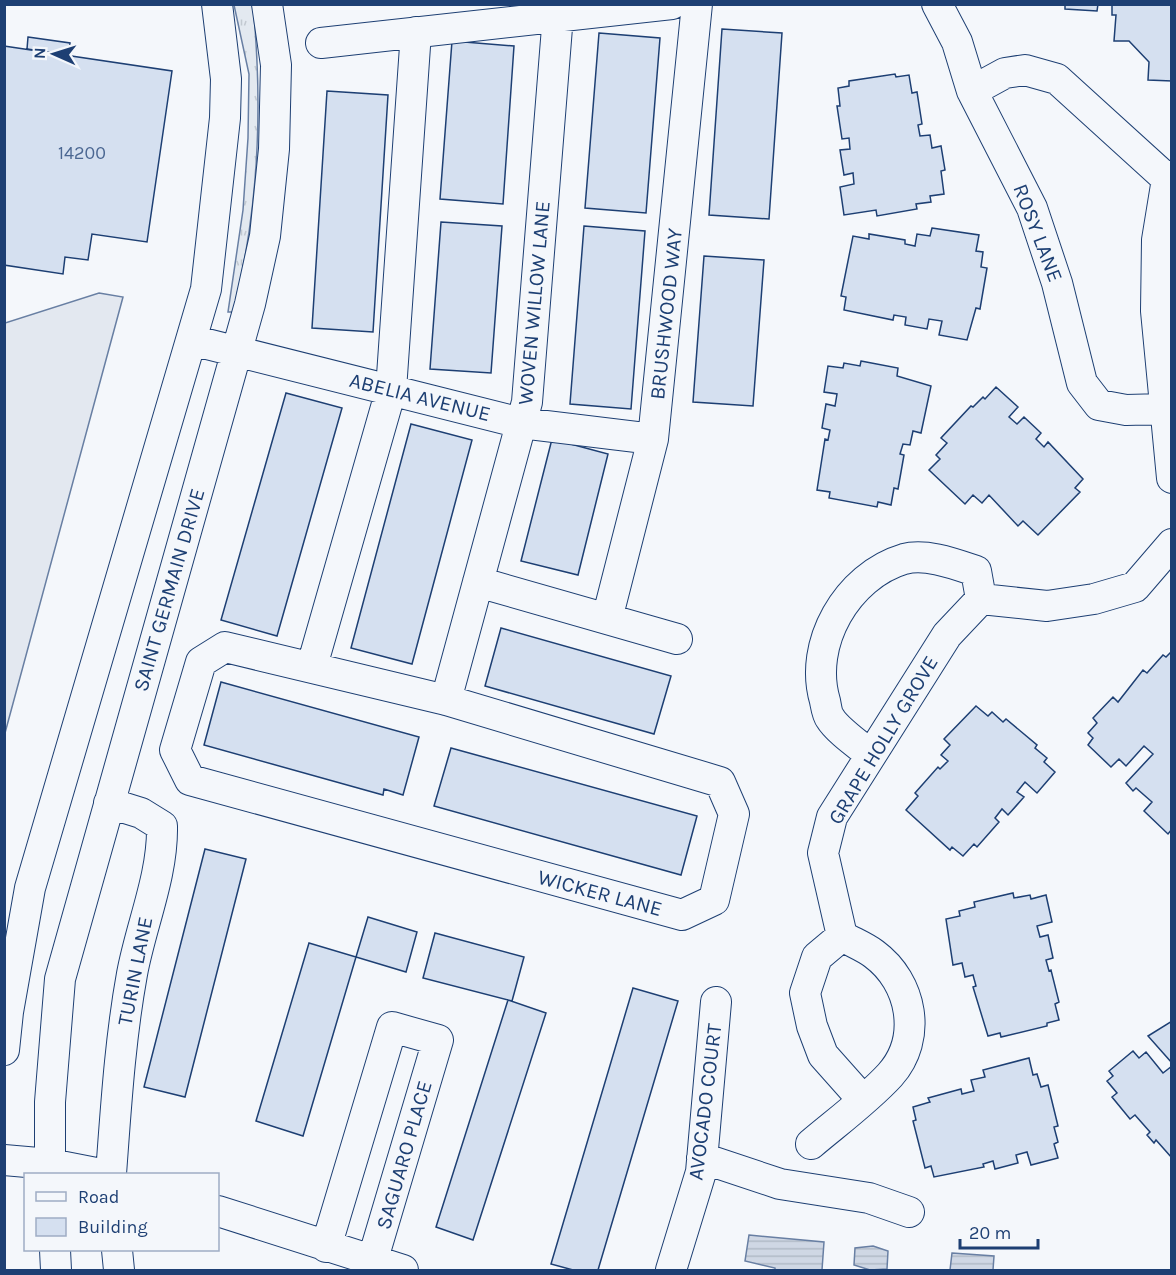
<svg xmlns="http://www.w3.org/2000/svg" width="1176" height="1275" font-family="Karla,sans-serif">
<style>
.grass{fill:url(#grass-tufts);stroke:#687fa3;stroke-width:1.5}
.parking{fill:#e3e8f0;stroke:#687fa3;stroke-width:1.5}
.water{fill:url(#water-rules);stroke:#687fa3;stroke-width:1.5}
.building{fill:#d5e0f0;stroke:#1d3f73;stroke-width:1.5}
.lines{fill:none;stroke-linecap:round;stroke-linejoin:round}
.minor-casing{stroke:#1d3f73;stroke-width:32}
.minor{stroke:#f4f7fb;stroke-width:30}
.labels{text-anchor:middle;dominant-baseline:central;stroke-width:4.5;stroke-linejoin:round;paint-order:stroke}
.number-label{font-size:18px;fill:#4b6792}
.street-label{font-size:21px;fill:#1d3f73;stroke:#f4f7fb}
</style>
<defs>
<pattern id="grass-tufts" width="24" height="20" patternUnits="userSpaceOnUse" patternTransform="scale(1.5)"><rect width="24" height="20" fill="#e3e9f0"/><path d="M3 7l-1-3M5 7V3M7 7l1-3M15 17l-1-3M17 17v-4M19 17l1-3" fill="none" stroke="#c2c9d1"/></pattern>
<pattern id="water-rules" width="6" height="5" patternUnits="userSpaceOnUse" patternTransform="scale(1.5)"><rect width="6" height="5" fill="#cfd7e4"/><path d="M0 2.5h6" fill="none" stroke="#b1bac7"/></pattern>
</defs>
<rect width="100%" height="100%" fill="#f4f7fb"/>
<!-- grass -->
<path class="grass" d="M234,5H253C263,108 259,211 233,312H228L243,210L248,138L249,74Z"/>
<!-- parking -->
<path class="parking" d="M99,293L123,297L5,733V323Z"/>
<!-- water -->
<path class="water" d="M749,1235L824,1242L822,1270H825H775V1268L745,1261Z
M873,1246L888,1251L887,1269L870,1270L854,1265L855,1248Z
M952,1253L994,1256L993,1270H950Z"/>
<!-- building -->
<path class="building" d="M1065,4H1098L1097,11L1065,9Z
M1112,4H1172V81L1148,80L1149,62L1129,41H1114L1116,15H1112Z
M722,29L782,33L769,219L709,215Z
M599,33L660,38L646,213L585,208Z
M28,37L70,43L69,55L27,49Z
M452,41L514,46L503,204L440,199Z
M4,46L172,71L147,242L92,234L88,260L65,257L63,274L4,265Z
M895,74L896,77L909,75L912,93L917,92L922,124L918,125L920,136L930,135L932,148L941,146L945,170L941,171L944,194L930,196L931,202L916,204L917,209L877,216L876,210L844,215L840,187L854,184L853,173L844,175L840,150L850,149L849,138L842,139L837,106H840L838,88L849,86V81Z
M327,91L388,95L373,332L312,328Z
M441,222L502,226L491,373L430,369Z
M584,226L645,231L631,409L570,404Z
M932,228L979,235L976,251L983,252L981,267L987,268L980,309L976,308L967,340L939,335L942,321L929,319L927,329L905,325L906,317L894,315L893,320L844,310L846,297L841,296L853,236L869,239V234L905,240V244L915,246L917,234L930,236Z
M704,256L764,260L753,406L693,402Z
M861,361L898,368L897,376L931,386L921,433L913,431L910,445L903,444L900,454L904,455L898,489L894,488L891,505L878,502L877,507L829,498L830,492L817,490L825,439L828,440L830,430L822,428L826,404L835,406L837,394L824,392L828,366L843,368L844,363L860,366Z
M996,387L1018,407L1009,417L1017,424L1024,417L1041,433L1036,439L1044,447L1048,442L1083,479L1075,488L1080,492L1038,535L1023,521L1018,526L989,495L982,503L973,495L965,504L929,470L940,459L936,455L947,443L941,438L971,406L973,407L983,397L985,399Z
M286,393L342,408L277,636L221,620Z
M411,424L472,440L412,664L351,648Z
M552,439L608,454L578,575L521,561Z
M501,628L671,676L654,734L485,686Z
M1172,651V829L1168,834L1144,811L1152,802L1136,788L1133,791L1126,783L1153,754L1144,746L1126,766L1119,759L1111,767L1088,745L1093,738L1088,733L1097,723L1093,718L1113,697L1118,702L1143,670L1147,673L1163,655L1166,657Z
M221,682L419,737L403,795L384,789L383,795L204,745Z
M976,706L988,716L992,712L1003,722L1006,719L1037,745L1035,748L1047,758L1044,762L1055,772L1037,793L1025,782L1017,792L1024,797L1008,815L1002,809L995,818L999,822L977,847L974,844L963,856L952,847L950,850L906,810L918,796L915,793L938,767L940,769L948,761L941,755L950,745L944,739Z
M451,748L697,816L681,875L434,806Z
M205,849L246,859L185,1097L144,1087Z
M1013,893L1014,898L1030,895L1031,899L1046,895L1052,922L1037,926L1040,937L1048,935L1053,958L1046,960L1049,971L1051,970L1059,1002L1055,1004L1059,1020L1047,1023V1026L1001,1037L1000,1033L988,1036L973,987L976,986L973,975L965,977L962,963L953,965L946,919L960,916L959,911L975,907L974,902Z
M368,917L417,932L406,972L356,957Z
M435,933L524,957L512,1001L423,978Z
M309,943L356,957L303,1136L256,1121Z
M633,988L678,1001L598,1270H573L551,1264Z
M508,1000L546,1013L473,1240L436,1227Z
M1172,1021V1063L1148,1036Z
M1133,1051L1139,1058L1146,1052L1163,1073L1172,1066V1158L1156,1140L1154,1143L1147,1135L1150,1132L1135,1115L1130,1119L1112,1097L1117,1093L1107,1081L1113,1076L1109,1071Z
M1029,1058L1033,1075L1037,1074L1041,1087L1048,1085L1058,1126L1054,1127L1058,1142L1054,1144L1058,1158L1031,1165L1027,1152L1016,1155L1018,1163L995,1169L993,1161L983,1164L984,1167L934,1177L931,1166L925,1168L913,1121L916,1120L913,1107L930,1102L928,1098L961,1089L962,1094L974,1091L971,1080L985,1077L983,1070Z"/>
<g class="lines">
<!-- minor casing -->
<g class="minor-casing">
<path id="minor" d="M937,4L957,42L972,91L1032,208L1057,283L1082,383L1099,405L1126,410L1164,409
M321,43L672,4
M972,91L1005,73L1025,70L1057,79L1167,179
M1172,176L1167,179L1157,240L1156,311L1172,478
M191,340L521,423L653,439
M478,582L677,639
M607,619L653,439L697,4
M225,647L446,700L720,782L734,814L714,900L682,915L190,780L175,750L201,662Z
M312,666L391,390L416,32
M446,700L527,402L558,15L556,4
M871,755C860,746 837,730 830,718C827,714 826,706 825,701C808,644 847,576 904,559C926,553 955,564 976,571L981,599
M109,803L141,813L162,826C163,876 141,925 132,974C120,1040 116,1107 111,1174
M842,936L817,957L805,993L812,1026L823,1055L863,1100
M4,1050L8,1012L30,888L206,289L225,118L226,79L217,4
M811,1144C837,1122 867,1100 890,1075C923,1038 912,982 874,954C865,947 852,942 842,936L823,853L832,817L947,635L981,599L1047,606L1094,599L1135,587L1172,544
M702,1158L780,1184L869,1198L909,1212
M4,1160L50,1164L101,1174
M50,1174V1102L60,979L250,304L265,236L274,149L276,65L267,4
M218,1211L403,1270
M326,1247L392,1027L438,1040L372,1262L373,1270
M55,1250L56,1270
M117,1250L119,1270
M671,1270L701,1172L716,1002"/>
</g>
<!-- minor -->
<use href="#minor" class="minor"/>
</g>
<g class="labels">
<!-- number labels -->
<g class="number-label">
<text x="82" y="153">14200</text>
</g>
<!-- street labels -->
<g class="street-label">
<text transform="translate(1038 233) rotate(69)">ROSY LANE</text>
<text transform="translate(534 303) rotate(-85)">WOVEN WILLOW LANE</text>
<text transform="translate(666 314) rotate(-84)">BRUSHWOOD WAY</text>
<text transform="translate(420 397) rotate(14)">ABELIA AVENUE</text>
<text transform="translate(169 590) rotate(-74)">SAINT GERMAIN DRIVE</text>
<text transform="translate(883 740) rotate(-59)">GRAPE HOLLY GROVE</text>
<text transform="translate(600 893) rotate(15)">WICKER LANE</text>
<text transform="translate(135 971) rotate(-79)">TURIN LANE</text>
<text transform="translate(705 1102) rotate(-83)">AVOCADO COURT</text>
<text transform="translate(404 1155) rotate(-74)">SAGUARO PLACE</text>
</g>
</g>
<!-- border -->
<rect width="1176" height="1275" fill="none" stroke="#1d3f73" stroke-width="12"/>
<!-- legend -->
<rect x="24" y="1173" width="195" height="78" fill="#f4f7fb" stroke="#9eadc5" stroke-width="1.5"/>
<rect x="36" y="1192" width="30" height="9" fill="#f4f7fb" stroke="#9eadc5" stroke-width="1.5"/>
<text x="78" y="1203" font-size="18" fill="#1d3f73">Road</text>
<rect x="36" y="1218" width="30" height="18" fill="#d5e0f0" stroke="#9eadc5" stroke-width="1.5"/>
<text x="78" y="1233" font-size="18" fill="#1d3f73">Building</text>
<!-- north arrow -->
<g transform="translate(54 54) rotate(273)" stroke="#f4f7fb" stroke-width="4.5" paint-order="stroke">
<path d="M0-4.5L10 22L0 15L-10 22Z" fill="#1d3f73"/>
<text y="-9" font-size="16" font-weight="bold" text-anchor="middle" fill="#1d3f73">N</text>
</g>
<!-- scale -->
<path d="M960 1239v9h78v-9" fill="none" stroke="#1d3f73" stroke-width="3"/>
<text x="969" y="1239" font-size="18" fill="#1d3f73" stroke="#f4f7fb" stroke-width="4.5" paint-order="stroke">20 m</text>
</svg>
